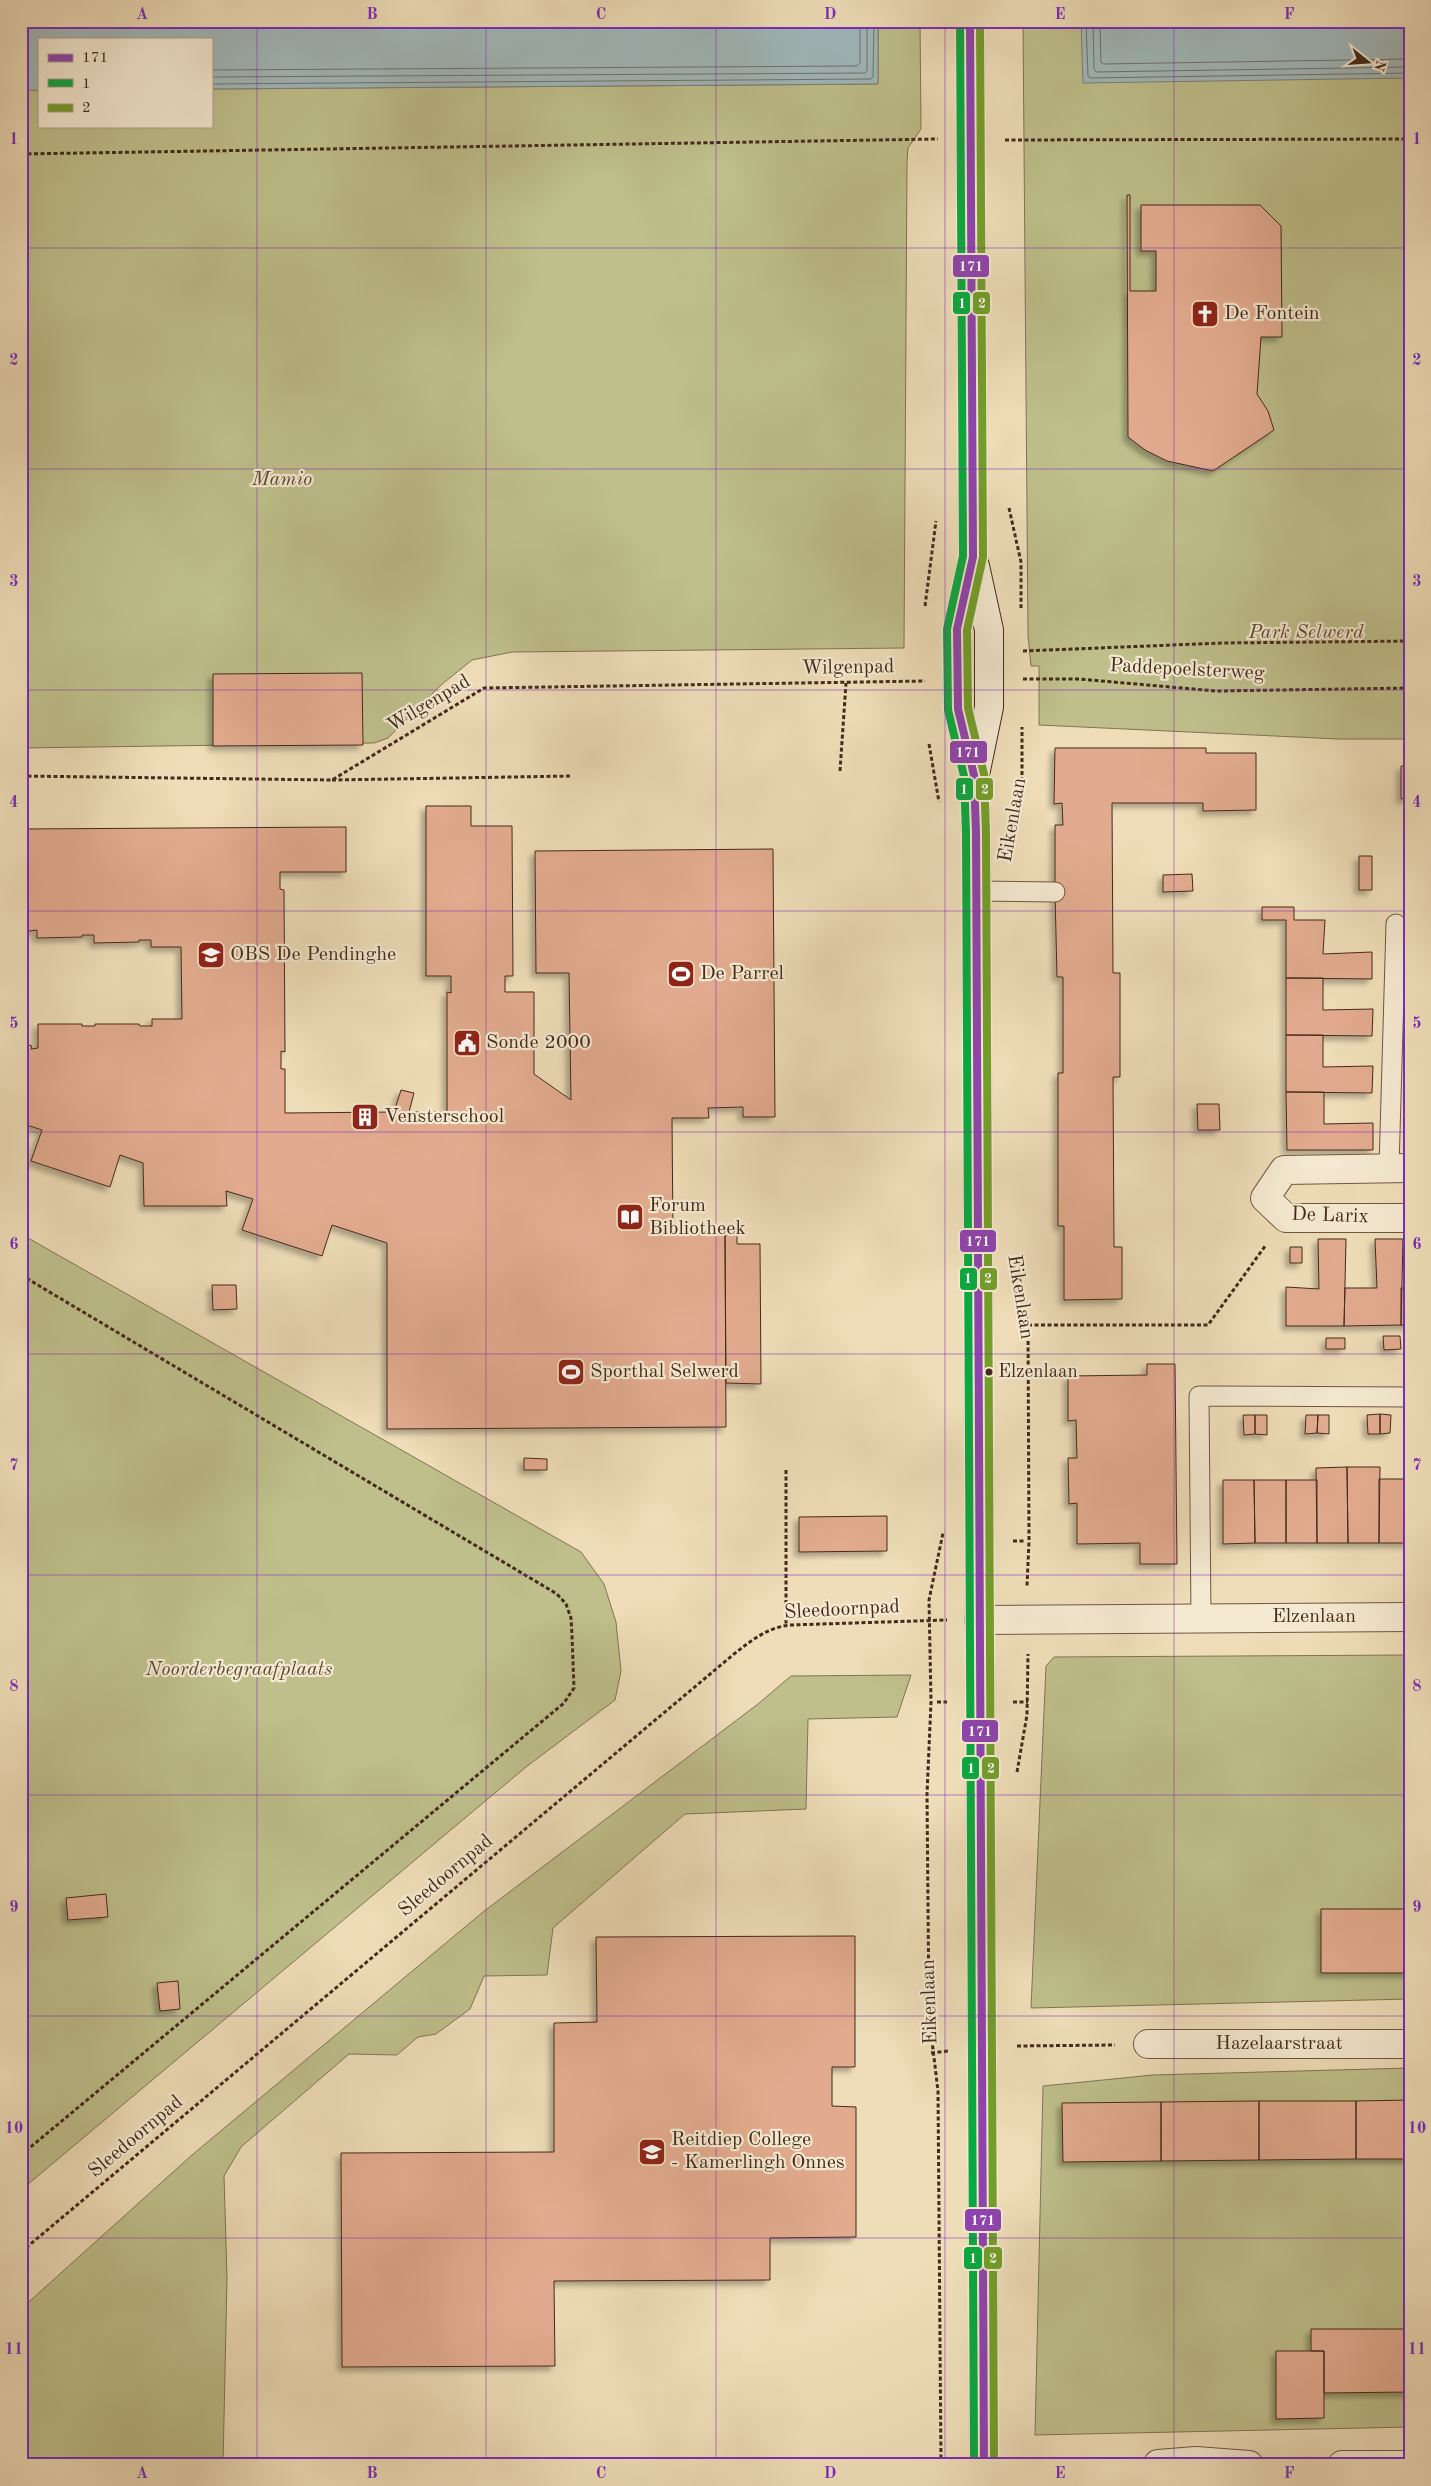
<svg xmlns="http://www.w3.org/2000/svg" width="1431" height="2486" font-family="'Old Standard TT',serif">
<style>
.green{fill:#bebf8b;stroke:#827454}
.water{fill:#a0b8bb;stroke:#7c7f7b}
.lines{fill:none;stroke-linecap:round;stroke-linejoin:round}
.shore{stroke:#72716c;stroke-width:1}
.building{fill:#e2ab8f;stroke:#452a1c;filter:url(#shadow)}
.lane-casing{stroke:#6f5743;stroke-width:21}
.street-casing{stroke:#6f5743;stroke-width:30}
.secondary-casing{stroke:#452a1c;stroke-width:30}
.path{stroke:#452a1c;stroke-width:3;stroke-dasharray:4 2.5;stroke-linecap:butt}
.lane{stroke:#f4e9d1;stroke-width:19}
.street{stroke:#f4e9d1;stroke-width:28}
.secondary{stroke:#f4e9d1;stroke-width:28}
.bus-1-casing{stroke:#f4e9d1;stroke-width:11}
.bus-2-casing{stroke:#f4e9d1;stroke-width:11}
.bus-3-casing{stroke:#f4e9d1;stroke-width:11}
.bus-1{stroke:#8e44ad;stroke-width:8}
.bus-2{stroke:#0aa840;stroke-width:8}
.bus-3{stroke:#739e2a;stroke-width:8}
.grid{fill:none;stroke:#7b2cbf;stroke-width:1;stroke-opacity:0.55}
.bus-dot{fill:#452a1c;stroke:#f4e9d1;stroke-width:2}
.labels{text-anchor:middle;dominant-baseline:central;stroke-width:4.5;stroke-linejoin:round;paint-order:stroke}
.bus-label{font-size:19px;fill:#452a1c;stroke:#f4e9d1;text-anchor:start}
.poi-label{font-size:20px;fill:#452a1c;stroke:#f4e9d1;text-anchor:start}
.park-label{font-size:20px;font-style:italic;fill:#5d4832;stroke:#f4e9d1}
.street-label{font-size:20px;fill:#452a1c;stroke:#f4e9d1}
.line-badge{stroke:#f4e9d1;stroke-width:2}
.badge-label{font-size:14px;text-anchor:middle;font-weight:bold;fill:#fff}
.neatline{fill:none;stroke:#7b2cbf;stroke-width:2}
.grid-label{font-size:16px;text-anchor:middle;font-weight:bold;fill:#7b2cbf}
</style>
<defs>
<filter id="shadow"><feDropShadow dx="-4.5" dy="4.5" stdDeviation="2.5" flood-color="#0004"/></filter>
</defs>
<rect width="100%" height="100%" fill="#eeddb8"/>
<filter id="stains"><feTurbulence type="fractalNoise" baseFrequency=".004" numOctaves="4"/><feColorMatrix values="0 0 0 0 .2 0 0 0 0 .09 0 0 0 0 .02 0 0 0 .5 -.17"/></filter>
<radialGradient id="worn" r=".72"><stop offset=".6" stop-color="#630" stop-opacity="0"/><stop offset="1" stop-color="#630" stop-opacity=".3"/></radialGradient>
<!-- green -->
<path class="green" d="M878,21H920L921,129L908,148L907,162L904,648L512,652L472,660L441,685L388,738L374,743L21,748V91L39,90V126H211V89L878,84Z
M1023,21H1410V739H1339L1039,725V666H1031L1028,635Z
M21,1234L581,1552L604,1584L616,1622L621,1671L615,1700L526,1767L21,2190Z
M1410,1655V1999L1031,2008L1046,1666L1054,1657Z
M911,1675L897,1717L808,1719L806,1809L685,1814L553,1928L547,1975L484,1976L470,2009L436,2034L418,2037L397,2055L349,2054L241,2147L224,2176L227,2278L223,2465H21V2309L192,2155L483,1912L758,1704L791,1676Z
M1410,2068V2427L1035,2435L1043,2086L1153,2075Z"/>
<!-- water -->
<path class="water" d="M21,21H878V84L211,89V39H39V90L21,91Z
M1081,21H1410V78L1083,83Z"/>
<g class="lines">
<!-- shore -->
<path class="shore" d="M1086,21L1088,76L1090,78L1410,73
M1093,21L1094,69L1096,72L1410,67
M1100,21L1101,62L1103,64L1410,59
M211,70L857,66L860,63V21
M211,77L865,73L867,71V21
M211,84L871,79L873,77L874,21"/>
</g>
<!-- building -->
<path class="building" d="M1127,195H1130V291H1156V251H1141V205H1260L1281,226L1282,337H1261L1257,394L1268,411L1274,430L1213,471L1167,461L1145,450L1128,437Z
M362,673L363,745L213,746V674Z
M1055,748H1206V753H1256V810L1203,811V803H1112L1113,973H1120V1077H1113L1114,1247H1122V1299L1064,1300V1226H1058V1073H1063V977H1057L1055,892V825H1063L1062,803L1054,804Z
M1401,766H1410V798L1401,799Z
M426,806H471V826H512L513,976H505V992H534V1074L571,1100L569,973H536L535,851L773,849L775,1117H743V1107L708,1108L709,1118H672V1120L673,1233H725L726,1427L387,1429V1243L332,1225L322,1256L242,1230L253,1199L226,1191L227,1206H144L143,1163L120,1155L110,1187L31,1161L42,1130L21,1123V1042L32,1046L31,1049L38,1048V1024H82V1026H95V1024H139L140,1026H152V1019H182L181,947H151V940H139V942L94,943V935H82V937L37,938V930L21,932V829L346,827V872H280V889L284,890L285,1052L281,1051V1069H285V1113L394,1112L401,1090L414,1093L409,1112H447V992L451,993V976H426Z
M1359,856H1372V890H1359Z
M1192,874L1193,891L1163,892V875Z
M1262,907H1294V920H1325L1323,954L1372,952V979L1286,978V920H1262Z
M1286,978H1323V1010L1373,1009L1372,1036L1286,1035Z
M1286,1035H1323V1067L1373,1066L1372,1093L1286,1092Z
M1286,1092H1324V1124L1373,1123V1150H1287Z
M1197,1104H1219L1220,1130H1198Z
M725,1233H737V1244H760L761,1384L726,1383Z
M1318,1239H1346L1344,1326H1286V1287L1319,1289Z
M1375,1239H1403L1401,1325L1344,1326L1345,1288H1377Z
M1290,1247H1302V1263H1290Z
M212,1285H236L237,1309L213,1310Z
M1401,1288H1410V1325H1401Z
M1383,1336H1400L1401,1349L1384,1350Z
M1326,1338H1345V1349H1326Z
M1147,1364H1175L1177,1564H1140V1543L1077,1544V1503L1069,1504L1068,1458H1077L1076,1420L1068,1421V1376L1147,1375Z
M1380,1414V1434H1368L1367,1415Z
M1380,1414L1391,1415L1390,1433L1380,1434Z
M1243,1415H1255V1434L1244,1435Z
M1255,1415H1267V1435L1255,1434Z
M1306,1415H1318L1317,1433L1305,1434Z
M1318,1415H1329V1434L1317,1433Z
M524,1458L547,1459V1470H524Z
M1347,1467L1348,1543H1317L1316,1468Z
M1347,1467H1380L1379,1543H1348Z
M1379,1479H1410V1543H1379Z
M1223,1480H1254L1255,1543L1223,1544Z
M1254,1480H1286V1543H1255Z
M1286,1480H1317V1543H1286Z
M887,1516V1551L799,1552V1517Z
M106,1894L108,1917L68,1920L66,1898Z
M1321,1909H1410V1973H1321Z
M855,1936V2067H832V2106L856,2107V2237L770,2238V2280L554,2281L555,2366L342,2367L341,2153L554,2152V2023L597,2022L596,1937Z
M178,1981L180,2009L160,2011L157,1983Z
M1410,2100V2159H1356V2101Z
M1259,2101V2160L1161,2161V2102Z
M1259,2101H1356V2159L1259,2160Z
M1161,2102V2161L1063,2162L1062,2103Z
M1311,2329H1410V2392L1324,2393V2351H1311Z
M1276,2351H1324V2418L1276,2419Z"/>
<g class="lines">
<!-- lane casing -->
<g class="lane-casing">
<path id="lane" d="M976,891L1055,892
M1389,1168L1396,924
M1201,1618L1199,1396L1410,1397"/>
</g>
<!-- street casing -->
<g class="street-casing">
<path id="street" d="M1410,1168L1284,1170L1265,1198L1286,1218H1410
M979,1620L1410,1617
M1148,2044H1410
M1158,2464L1196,2461L1249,2465
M1342,2465H1410"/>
</g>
<!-- secondary casing -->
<g class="secondary-casing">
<path id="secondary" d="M970,21L973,557L957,629L958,709L974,775L976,833L984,2465
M975,566L989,630V707L976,770"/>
</g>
<!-- path -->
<path class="path" d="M1005,140L1410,139
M21,154L938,139
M1009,508L1021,562V608
M925,606L936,521
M1023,651L1223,643L1410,641
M1023,679H1079L1216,691L1410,688
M929,744L939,802
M840,771L846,683
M21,776L332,780L484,688L925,681
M332,780L572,776
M1012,839L1022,789V727
M1014,1258L1028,1325L1029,1541L1027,1586
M21,1275L557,1594L566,1604L571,1618L572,1635L574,1688L564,1703L21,2155
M1028,1325H1208L1266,1245
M786,1470V1625
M1013,1541H1024
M937,1702H947
M1013,1702H1028
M1017,1772L1027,1715L1028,1654
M1017,2046L1115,2045
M931,2053L948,2051
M21,2252L734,1654C752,1640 768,1627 791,1625L947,1620
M941,2465L938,2091L929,2016L927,1794L931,1702L929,1600L943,1533"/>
<!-- lane -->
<use href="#lane" class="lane"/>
<!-- street -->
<use href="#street" class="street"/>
<!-- secondary -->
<use href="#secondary" class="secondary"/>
<!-- bus-1 casing -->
<g class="bus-1-casing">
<path id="bus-1" d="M970,21L973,557L957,629L958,709L974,775L976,833L984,2465"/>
</g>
<!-- bus-2 casing -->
<g class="bus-2-casing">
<path id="bus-2" d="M960,21L963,556L947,629L948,710L964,776L966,833L974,2465"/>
</g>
<!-- bus-3 casing -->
<g class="bus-3-casing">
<path id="bus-3" d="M980,21L983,557L967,630L968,708L984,774L986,833L994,2465"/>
</g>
<!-- bus-1 -->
<use href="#bus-1" class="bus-1"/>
<!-- bus-2 -->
<use href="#bus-2" class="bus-2"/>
<!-- bus-3 -->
<use href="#bus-3" class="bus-3"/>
</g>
<!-- grid -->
<path class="grid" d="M257,21V2465M486,21V2465M716,21V2465M945,21V2465M1174,21V2465M21,248H1410M21,469H1410M21,690H1410M21,911H1410M21,1132H1410M21,1354H1410M21,1575H1410M21,1795H1410M21,2016H1410M21,2238H1410"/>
<!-- icons -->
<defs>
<g id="church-square" transform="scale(1.4375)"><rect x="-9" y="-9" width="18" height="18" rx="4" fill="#8f2418" stroke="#f4e9d1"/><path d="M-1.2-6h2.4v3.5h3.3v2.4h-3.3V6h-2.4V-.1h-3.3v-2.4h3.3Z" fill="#fff"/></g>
<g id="school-square" transform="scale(1.4375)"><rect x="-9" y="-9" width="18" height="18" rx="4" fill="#8f2418" stroke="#f4e9d1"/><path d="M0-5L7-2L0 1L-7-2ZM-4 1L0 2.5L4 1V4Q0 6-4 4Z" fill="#fff"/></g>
<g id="stadium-square" transform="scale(1.4375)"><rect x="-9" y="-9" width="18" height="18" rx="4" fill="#8f2418" stroke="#f4e9d1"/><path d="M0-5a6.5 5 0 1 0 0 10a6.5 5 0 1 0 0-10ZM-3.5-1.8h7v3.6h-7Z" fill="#fff"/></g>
<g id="civic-square" transform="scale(1.4375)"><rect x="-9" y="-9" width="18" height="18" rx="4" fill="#8f2418" stroke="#f4e9d1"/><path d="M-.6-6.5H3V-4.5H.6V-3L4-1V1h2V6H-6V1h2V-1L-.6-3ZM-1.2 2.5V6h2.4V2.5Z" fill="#fff"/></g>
<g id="building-square" transform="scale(1.4375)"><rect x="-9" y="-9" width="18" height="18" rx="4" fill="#8f2418" stroke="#f4e9d1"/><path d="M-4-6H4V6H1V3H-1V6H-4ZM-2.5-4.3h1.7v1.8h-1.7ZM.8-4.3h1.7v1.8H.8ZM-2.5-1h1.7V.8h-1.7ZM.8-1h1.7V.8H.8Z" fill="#fff"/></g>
<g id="library-square" transform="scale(1.4375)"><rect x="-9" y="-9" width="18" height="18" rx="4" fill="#8f2418" stroke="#f4e9d1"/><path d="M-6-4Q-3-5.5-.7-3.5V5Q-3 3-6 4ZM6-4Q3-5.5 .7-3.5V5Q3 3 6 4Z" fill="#fff"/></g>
</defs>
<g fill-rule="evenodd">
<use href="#church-square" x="1205" y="314"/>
<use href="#school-square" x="211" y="955"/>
<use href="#stadium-square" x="681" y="974"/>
<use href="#civic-square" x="467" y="1043"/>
<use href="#building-square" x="365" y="1117"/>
<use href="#library-square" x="630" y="1217"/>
<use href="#stadium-square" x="571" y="1372"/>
<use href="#school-square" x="652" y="2152"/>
</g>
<!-- markers -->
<circle class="bus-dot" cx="989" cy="1372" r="4.5"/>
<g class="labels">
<!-- bus labels -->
<g class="bus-label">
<text x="998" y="1372">Elzenlaan</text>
</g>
<!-- poi labels -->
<g class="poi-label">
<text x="1224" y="314">De Fontein</text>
<text x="230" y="955">OBS De Pendinghe</text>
<text x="700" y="974">De Parrel</text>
<text x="486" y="1043">Sonde 2000</text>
<text x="384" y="1117">Vensterschool</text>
<text x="649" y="1206">Forum<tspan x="649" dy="23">Bibliotheek</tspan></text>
<text x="590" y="1372">Sporthal Selwerd</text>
<text x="671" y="2140">Reitdiep College<tspan x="671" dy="23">- Kamerlingh Onnes</tspan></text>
</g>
<!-- park labels -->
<g class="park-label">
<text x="282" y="480">Mamio</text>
<text x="1306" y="633">Park Selwerd</text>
<text x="239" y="1670">Noorderbegraafplaats</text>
</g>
<!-- street labels -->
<g class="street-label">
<text transform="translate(848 668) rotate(-1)">Wilgenpad</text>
<text transform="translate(1187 670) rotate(3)">Paddepoelsterweg</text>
<text transform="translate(429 704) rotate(-31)">Wilgenpad</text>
<text transform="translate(1013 820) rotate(-80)">Eikenlaan</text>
<text transform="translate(1330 1216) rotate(2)">De Larix</text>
<text transform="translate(1020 1297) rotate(81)">Eikenlaan</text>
<text transform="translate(842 1610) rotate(-3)">Sleedoornpad</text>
<text x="1314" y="1617">Elzenlaan</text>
<text transform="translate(446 1876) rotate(-40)">Sleedoornpad</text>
<text transform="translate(930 2002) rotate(-92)">Eikenlaan</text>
<text x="1279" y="2044">Hazelaarstraat</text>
<text transform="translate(136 2137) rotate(-40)">Sleedoornpad</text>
</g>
</g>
<g class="line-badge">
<rect x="952" y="254" width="38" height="24" rx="5" fill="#8e44ad"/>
<rect x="972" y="291" width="19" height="24" rx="5" fill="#739e2a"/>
<rect x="952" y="291" width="19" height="24" rx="5" fill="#0aa840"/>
<rect x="949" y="740" width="39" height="24" rx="5" fill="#8e44ad"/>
<rect x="975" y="777" width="19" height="24" rx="5" fill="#739e2a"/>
<rect x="955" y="777" width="19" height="24" rx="5" fill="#0aa840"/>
<rect x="959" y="1229" width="38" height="24" rx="5" fill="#8e44ad"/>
<rect x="959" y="1267" width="19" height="24" rx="5" fill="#0aa840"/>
<rect x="979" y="1267" width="19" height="24" rx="5" fill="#739e2a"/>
<rect x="961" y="1719" width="38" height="24" rx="5" fill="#8e44ad"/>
<rect x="961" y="1756" width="19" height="24" rx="5" fill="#0aa840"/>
<rect x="981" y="1756" width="19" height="24" rx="5" fill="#739e2a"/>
<rect x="964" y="2208" width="38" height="24" rx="5" fill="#8e44ad"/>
<rect x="963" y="2246" width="20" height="24" rx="5" fill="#0aa840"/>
<rect x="983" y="2246" width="20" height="24" rx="5" fill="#739e2a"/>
</g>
<g class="badge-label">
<text x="971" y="271">171</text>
<text x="982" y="308">2</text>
<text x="962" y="308">1</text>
<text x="968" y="757">171</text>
<text x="985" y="794">2</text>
<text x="964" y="794">1</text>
<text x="978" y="1246">171</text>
<text x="968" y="1283">1</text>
<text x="988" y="1283">2</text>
<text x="980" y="1736">171</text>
<text x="971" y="1773">1</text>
<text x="991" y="1773">2</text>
<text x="983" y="2225">171</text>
<text x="973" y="2263">1</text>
<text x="993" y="2263">2</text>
</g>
<!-- margin -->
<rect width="1431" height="2486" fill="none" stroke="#eeddb8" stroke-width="55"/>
<!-- legend -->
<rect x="38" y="38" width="175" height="90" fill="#f4e9d1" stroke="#ae9d89"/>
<rect x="48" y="54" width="25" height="8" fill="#8e44ad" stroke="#ae9d89"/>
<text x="82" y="62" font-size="15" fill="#452a1c">171</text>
<rect x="48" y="79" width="25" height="8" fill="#0aa840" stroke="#ae9d89"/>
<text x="82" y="88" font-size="15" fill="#452a1c">1</text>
<rect x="48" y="104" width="25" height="8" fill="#739e2a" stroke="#ae9d89"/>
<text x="82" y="112" font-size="15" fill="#452a1c">2</text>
<!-- north arrow -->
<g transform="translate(1368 62) rotate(107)" stroke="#f4e9d1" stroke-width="4" paint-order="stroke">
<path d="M0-4L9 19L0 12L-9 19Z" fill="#452a1c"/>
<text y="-8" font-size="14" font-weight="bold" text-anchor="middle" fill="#452a1c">N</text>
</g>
<rect x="28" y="28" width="1376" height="2430" class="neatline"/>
<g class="grid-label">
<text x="142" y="19">A</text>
<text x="372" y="19">B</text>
<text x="601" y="19">C</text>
<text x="830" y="19">D</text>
<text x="1060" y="19">E</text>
<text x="1289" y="19">F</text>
<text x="14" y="144">1</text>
<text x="1417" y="144">1</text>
<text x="14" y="365">2</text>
<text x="1417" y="365">2</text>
<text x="14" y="586">3</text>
<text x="1417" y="586">3</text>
<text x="14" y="807">4</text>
<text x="1417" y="807">4</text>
<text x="14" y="1028">5</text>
<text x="1417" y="1028">5</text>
<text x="14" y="1249">6</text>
<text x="1417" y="1249">6</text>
<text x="14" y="1470">7</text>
<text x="1417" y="1470">7</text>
<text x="14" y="1691">8</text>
<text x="1417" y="1691">8</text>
<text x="14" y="1912">9</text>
<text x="1417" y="1912">9</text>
<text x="14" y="2133">10</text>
<text x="1417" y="2133">10</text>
<text x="14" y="2354">11</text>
<text x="1417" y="2354">11</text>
<text x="142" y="2478">A</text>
<text x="372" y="2478">B</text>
<text x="601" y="2478">C</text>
<text x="830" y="2478">D</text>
<text x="1060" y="2478">E</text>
<text x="1289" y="2478">F</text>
</g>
<rect width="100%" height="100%" filter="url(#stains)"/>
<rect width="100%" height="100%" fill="url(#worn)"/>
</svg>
